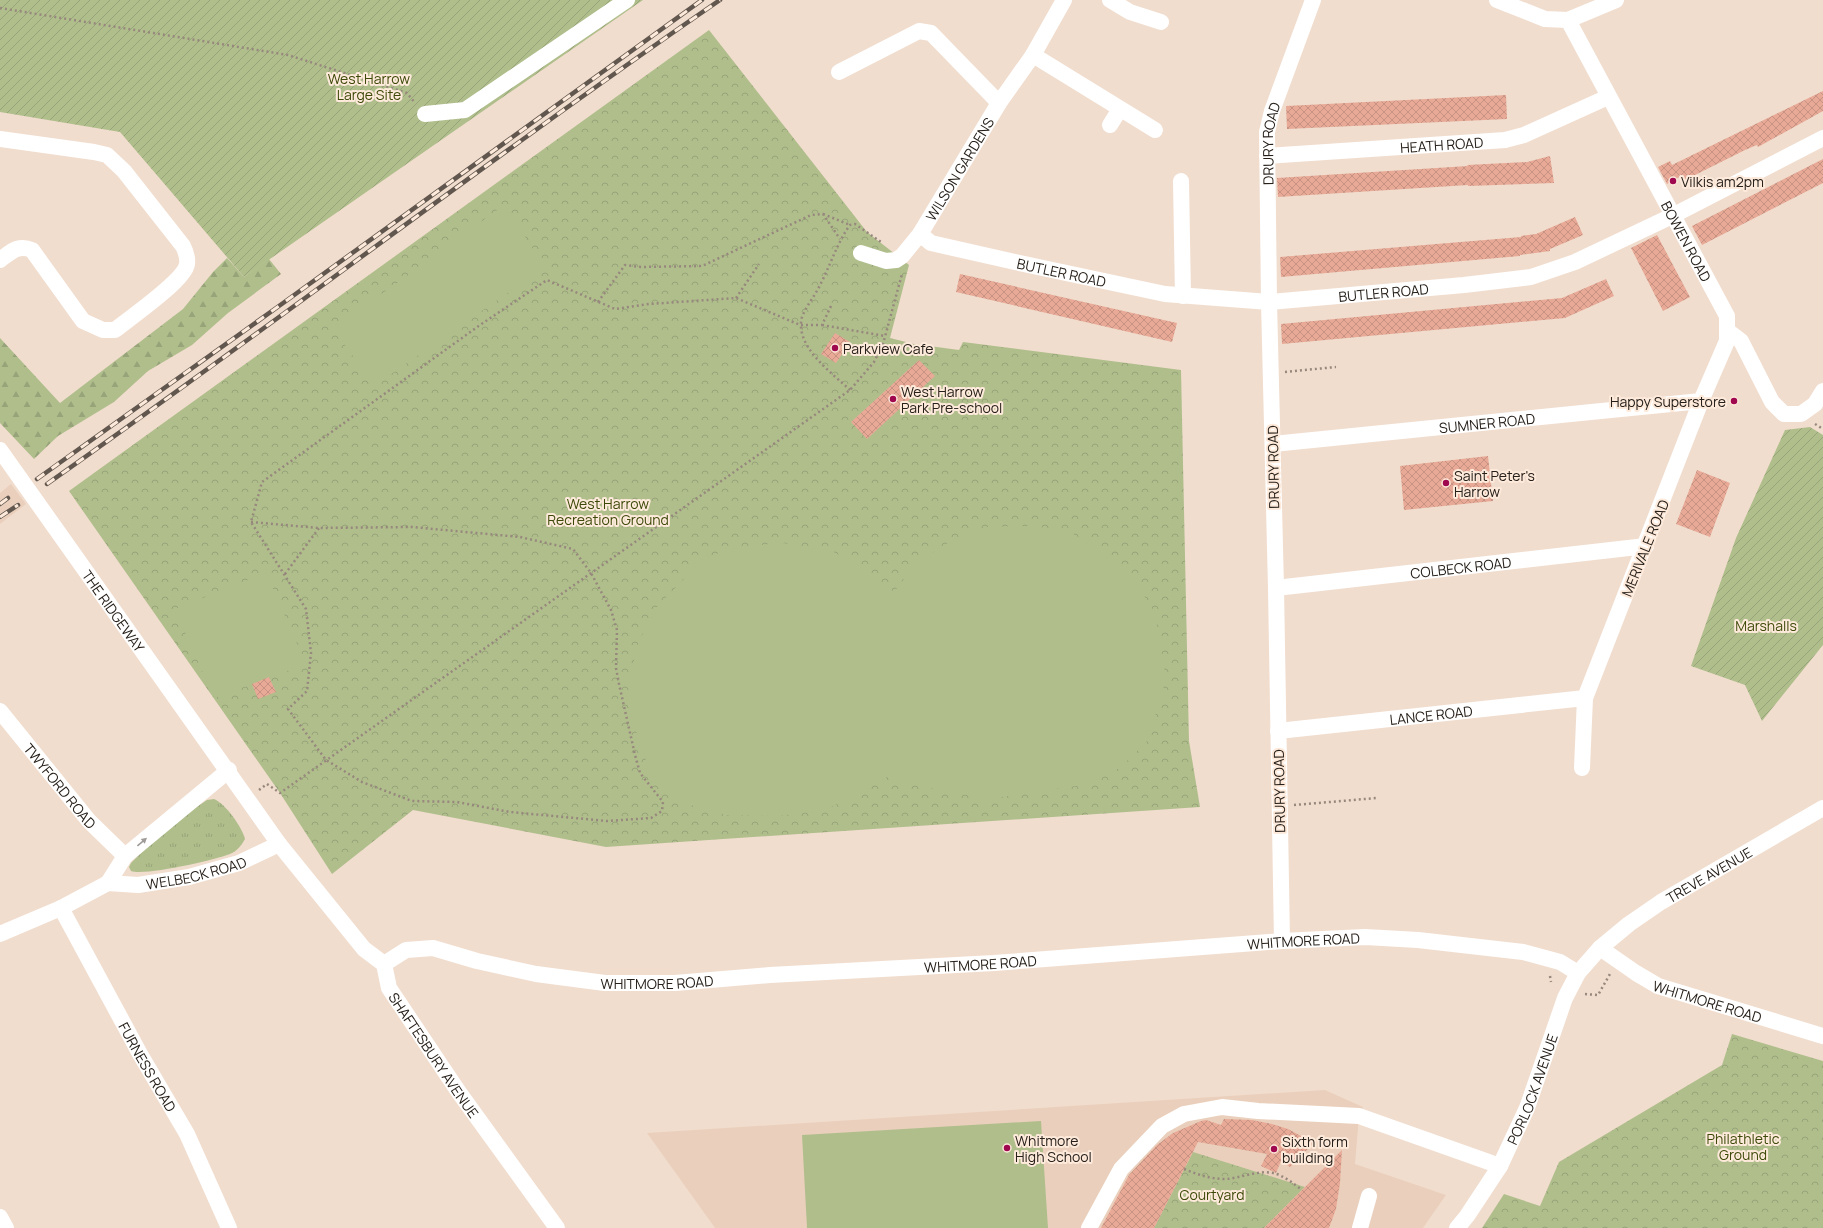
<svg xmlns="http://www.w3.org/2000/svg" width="1823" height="1228" font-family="Manrope,sans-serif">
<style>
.built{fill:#ead0bc}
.grass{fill:url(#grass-tufts)}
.forest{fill:url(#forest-firs)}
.park{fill:url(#park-crowns)}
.garden{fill:url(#garden-furrows)}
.pitch{fill:#b0be8c}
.building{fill:url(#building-cross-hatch)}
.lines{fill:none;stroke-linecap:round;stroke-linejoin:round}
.path{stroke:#97887d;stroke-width:2.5;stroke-dasharray:2 3;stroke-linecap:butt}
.minor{stroke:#fff;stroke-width:16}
.rail-casing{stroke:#61574e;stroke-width:4.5}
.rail{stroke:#feeadb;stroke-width:3;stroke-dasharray:9;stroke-linecap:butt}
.oneway{fill:#9e9b98}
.poi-dot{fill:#9f084f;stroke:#feeadb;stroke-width:1.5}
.labels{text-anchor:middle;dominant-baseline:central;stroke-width:4;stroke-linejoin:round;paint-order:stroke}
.park-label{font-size:14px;fill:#3c4908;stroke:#feeadb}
.street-label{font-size:14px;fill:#27201a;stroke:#feeadb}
.poi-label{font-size:14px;fill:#27201a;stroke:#feeadb;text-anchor:start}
</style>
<defs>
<pattern id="grass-tufts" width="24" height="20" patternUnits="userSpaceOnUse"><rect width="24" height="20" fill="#b0be8c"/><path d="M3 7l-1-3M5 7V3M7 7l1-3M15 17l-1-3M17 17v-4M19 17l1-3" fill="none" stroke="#97a378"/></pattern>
<pattern id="forest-firs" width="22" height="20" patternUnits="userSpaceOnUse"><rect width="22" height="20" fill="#b0be8c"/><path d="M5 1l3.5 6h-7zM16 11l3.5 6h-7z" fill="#97a378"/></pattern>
<pattern id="park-crowns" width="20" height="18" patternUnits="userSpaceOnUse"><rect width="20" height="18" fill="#b0be8c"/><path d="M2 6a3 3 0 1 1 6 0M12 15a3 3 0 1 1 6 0" fill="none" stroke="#97a378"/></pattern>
<pattern id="garden-furrows" width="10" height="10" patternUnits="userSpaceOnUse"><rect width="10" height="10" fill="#b0be8c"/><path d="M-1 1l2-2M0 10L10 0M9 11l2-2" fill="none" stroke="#97a378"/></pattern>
<pattern id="building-cross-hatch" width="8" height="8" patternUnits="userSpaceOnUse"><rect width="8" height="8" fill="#e8aa97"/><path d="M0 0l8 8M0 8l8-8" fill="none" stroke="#c79282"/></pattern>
</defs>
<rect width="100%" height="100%" fill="#f1ddce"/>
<!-- built -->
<path class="built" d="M11,484L26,504L0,524V493Z
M1325,1090L1363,1107L1359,1116L1355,1164L1446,1195L1423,1228H715L647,1133Z"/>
<!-- grass -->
<path class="grass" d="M214,799C225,803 242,827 245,839C241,846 237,851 230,854C215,860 145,876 131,871L129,867L131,863L167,827L207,800Z"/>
<!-- forest -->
<path class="forest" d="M227,258L244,277L269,259L281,274L228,313L192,345L148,371L114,402L58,436L34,459L0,423V338L60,403L183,309L213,272Z"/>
<!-- park -->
<path class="park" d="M709,30L867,232L909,265L890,338L914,344L959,350L963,342L1181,370L1189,741L1200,807L606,847L413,810L332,874L280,793L69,491Z
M1732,1034L1823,1061V1228H1482L1504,1194L1540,1206L1559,1162L1722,1065Z
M1193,1152L1305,1187L1264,1228H1154Z"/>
<!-- garden -->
<path class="garden" d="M0,0H643L244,277L120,132L0,112Z
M1810,427L1823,435V645L1762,721L1745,685L1691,666L1736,538L1785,430Z"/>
<!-- pitch -->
<path class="pitch" d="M504,205L545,267L374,386L333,328L410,274Z
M1030,526L1067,530L1093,547L1131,575L1155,613L1166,679L1148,740L1121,767L1089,784L988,799L904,783L892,774L854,797L823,810L779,816L727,815L687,804L670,793L649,769L629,710L631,672L639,641L657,607L704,558L738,547L782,543L830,550L862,568L894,592L916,563L954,539L987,527Z
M266,573L306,664L214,698L175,609Z
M1041,1121L1048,1228H807L802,1135Z"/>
<!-- building -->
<path class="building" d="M1823,91V111L1758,147L1757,145L1745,150L1683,181L1681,176L1667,184L1658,167L1670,161L1672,165Z
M1506,95L1507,119L1287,129L1286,106Z
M1550,156L1554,183L1468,186V185L1278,197L1277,178L1468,166L1467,165L1527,162Z
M1823,159V183L1702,245L1692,226Z
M1575,217L1583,235L1550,249V251L1520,255V256L1281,277L1280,257L1521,237V236L1536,234Z
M1657,235L1690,297L1663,311L1631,248Z
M960,274L1177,323L1172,342L956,292Z
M1606,279L1614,296L1565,318L1282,344L1281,324L1562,298Z
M835,333L850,342L836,363L821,354Z
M919,360L935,376L867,439L851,422Z
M1488,456L1493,501L1404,510L1400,466Z
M1697,470L1730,483L1710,537L1676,524Z
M269,677L276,692L258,699L252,684Z
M1224,1119L1252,1120L1272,1124L1288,1129L1314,1143L1290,1167L1281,1161L1276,1173L1261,1166L1267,1154L1198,1142L1154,1228H1101L1129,1175L1157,1145L1173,1133L1201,1121L1206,1120L1221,1125Z
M1342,1150L1340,1183L1336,1209L1329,1228H1264Z"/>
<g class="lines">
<!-- path -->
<path class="path" d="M0,8L288,55L407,93L415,103
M823,214L850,225
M736,298L759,264
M598,302L625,265L641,267L702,266L811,215L823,214L840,239
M822,325L885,336
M1285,372L1336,367
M850,390C832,373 794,346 802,317C806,306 815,296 820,285C831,264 837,243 850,225L855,224L881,242
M1815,424L1823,429
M251,522L319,528L412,527L520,537L573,549L591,573L611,610L617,630L616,668L619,684L635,755L640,773L663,802L662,811L651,818L607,821L510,812L457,802L412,801L362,782L326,760L288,709L307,691L311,653L306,609L251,522L262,482L480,325L547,280L615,309L649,304L736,298L800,325H822L831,306
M285,574L319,528
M259,790L267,784L280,793L850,390L874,362L883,344L902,274
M1294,805L1377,798
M1550,976L1551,982
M1585,994L1598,995L1610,974
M1184,1169C1199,1175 1211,1179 1226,1179C1241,1178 1257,1170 1273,1173C1283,1175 1294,1184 1302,1190"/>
<!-- minor -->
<g class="minor">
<path d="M1110,0L1130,12L1161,22"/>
<path d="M1497,0L1545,19L1568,20L1616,0"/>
<path id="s1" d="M1568,20L1727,316V341L1701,401L1585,698L1582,768"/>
<path d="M1033,55L1155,130"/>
<path d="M839,72L919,31L931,33L999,103"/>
<path d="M425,114L465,110L627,0"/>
<path d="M1110,125L1120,109"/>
<path d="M0,139L94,152L107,155L124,171L183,246C186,252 188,257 187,264C185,280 130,318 115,330H103L83,321L32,250C18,244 11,252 0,260"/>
<path id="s2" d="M1267,156L1505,140L1524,135L1608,97"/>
<path d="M1181,181L1183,296"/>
<path id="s3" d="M920,234L931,243L1015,262L1165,294L1269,302L1464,285L1531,277L1575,262L1672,216L1823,138"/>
<path id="s4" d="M861,253L886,261L896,260L902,256L920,234L999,103L1033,55L1064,0"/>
<path d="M1728,331L1741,341L1772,402L1784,414H1801L1815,404L1823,391"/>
<path id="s5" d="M1273,444L1701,401"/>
<path id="s6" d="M0,450L279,844L364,949L384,964L389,988L458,1091L557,1228"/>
<path id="s7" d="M1276,588L1646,546"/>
<path id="s8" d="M0,711L89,821L125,856"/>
<path id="s9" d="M1278,731L1585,698"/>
<path d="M108,883L125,856L229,770"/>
<path id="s10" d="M61,908L140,1054L187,1134L229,1228"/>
<path id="s11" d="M0,934L61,908L108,883L138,885L189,877L239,863L279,844"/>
<path id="s12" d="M1282,941L1276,588L1269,302L1267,132L1272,111L1313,0"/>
<path id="s13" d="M1600,948L1636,973L1658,986L1823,1036"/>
<path id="s14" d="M384,964L406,950L433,948L477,961L536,974L605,983H675L770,975L994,963L1282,941L1365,937L1418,940L1523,952L1560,962L1578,973"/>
<path d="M0,1217L6,1228"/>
<path d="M1089,1228L1121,1169L1162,1126L1184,1114L1222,1107L1258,1111L1359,1116L1500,1166"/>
<path d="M1360,1228L1369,1196"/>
<path id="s15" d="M1457,1228L1467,1216L1500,1166L1527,1108L1565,998L1578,973L1600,948L1629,924L1661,902L1823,808"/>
</g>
<!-- rail casing -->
<g class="rail-casing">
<path id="rail" d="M37,479L279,306L702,0
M47,484C273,325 492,157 720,0
M0,504L8,498
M0,517L18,505"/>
</g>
<!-- rail -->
<use href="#rail" class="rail"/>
</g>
<!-- one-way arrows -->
<defs><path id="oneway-solid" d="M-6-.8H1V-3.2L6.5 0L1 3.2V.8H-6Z"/></defs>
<use class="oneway" href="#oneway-solid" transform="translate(142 842) rotate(-40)"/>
<!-- markers -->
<g class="poi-dot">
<circle cx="1673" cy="181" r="4"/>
<circle cx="835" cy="348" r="4"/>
<circle cx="893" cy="399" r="4"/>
<circle cx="1734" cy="401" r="4"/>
<circle cx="1446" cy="483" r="4"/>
<circle cx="1007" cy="1148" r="4"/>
<circle cx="1274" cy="1149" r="4"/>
</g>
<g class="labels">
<!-- park labels -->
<g class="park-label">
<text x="369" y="78">West Harrow<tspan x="369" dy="16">Large Site</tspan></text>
<text x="608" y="503">West Harrow<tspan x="608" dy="16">Recreation Ground</tspan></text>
<text x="1766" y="625">Marshalls</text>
<text x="1743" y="1138">Philathletic<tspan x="1743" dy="16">Ground</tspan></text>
<text x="1212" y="1194">Courtyard</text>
</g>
<!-- street labels -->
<g class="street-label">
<text stroke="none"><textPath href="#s12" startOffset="798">DRURY ROAD</textPath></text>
<text stroke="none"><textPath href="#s2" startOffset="175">HEATH ROAD</textPath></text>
<text stroke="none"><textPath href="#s4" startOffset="148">WILSON GARDENS</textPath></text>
<text stroke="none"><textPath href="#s1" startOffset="251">BOWEN ROAD</textPath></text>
<text stroke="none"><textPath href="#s3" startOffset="148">BUTLER ROAD</textPath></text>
<text stroke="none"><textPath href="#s3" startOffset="473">BUTLER ROAD</textPath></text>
<text stroke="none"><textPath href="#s5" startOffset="215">SUMNER ROAD</textPath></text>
<text transform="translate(1273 467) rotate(-91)">DRURY ROAD</text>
<text transform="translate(1645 548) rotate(-68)">MERIVALE ROAD</text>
<text stroke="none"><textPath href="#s7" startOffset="186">COLBECK ROAD</textPath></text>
<text stroke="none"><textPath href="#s6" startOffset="197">THE RIDGEWAY</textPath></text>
<text stroke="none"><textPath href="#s9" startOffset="154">LANCE ROAD</textPath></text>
<text stroke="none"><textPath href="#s8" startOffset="96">TWYFORD ROAD</textPath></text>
<text transform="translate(1279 791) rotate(-91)">DRURY ROAD</text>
<text stroke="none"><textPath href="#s11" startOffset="209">WELBECK ROAD</textPath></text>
<text stroke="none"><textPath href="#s15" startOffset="449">TREVE AVENUE</textPath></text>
<text stroke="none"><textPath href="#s14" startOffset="929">WHITMORE ROAD</textPath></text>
<text stroke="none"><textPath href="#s14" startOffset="605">WHITMORE ROAD</textPath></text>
<text stroke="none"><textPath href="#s14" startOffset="281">WHITMORE ROAD</textPath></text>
<text stroke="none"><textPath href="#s13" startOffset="121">WHITMORE ROAD</textPath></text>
<text stroke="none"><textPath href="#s6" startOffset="748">SHAFTESBURY AVENUE</textPath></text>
<text stroke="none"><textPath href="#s10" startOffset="181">FURNESS ROAD</textPath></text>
<text stroke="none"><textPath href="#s15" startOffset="159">PORLOCK AVENUE</textPath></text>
</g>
<!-- poi labels -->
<g class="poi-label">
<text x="1681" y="181">Vilkis am2pm</text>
<text x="843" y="348">Parkview Cafe</text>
<text x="901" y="391">West Harrow<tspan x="901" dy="16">Park Pre-school</tspan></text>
<text x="1726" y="401" text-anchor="end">Happy Superstore</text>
<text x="1454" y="475">Saint Peter's<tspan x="1454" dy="16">Harrow</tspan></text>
<text x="1015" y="1140">Whitmore<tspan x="1015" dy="16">High School</tspan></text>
<text x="1282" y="1141">Sixth form<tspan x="1282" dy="16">building</tspan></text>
</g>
</g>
</svg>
